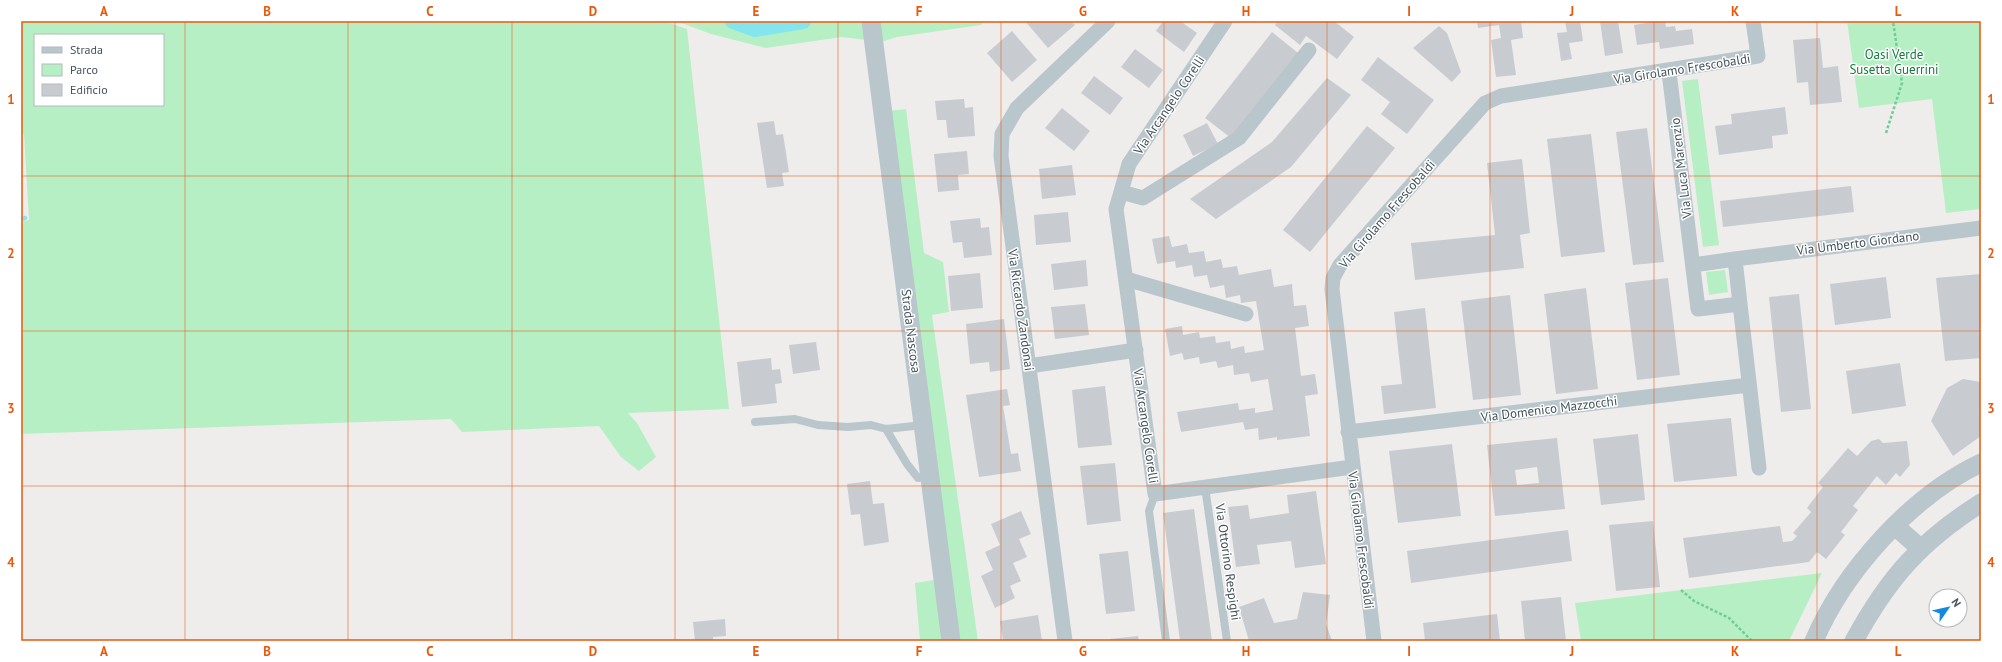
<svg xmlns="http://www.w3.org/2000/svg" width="2002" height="662" font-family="'PT Sans',sans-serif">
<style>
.green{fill:#b7efc5;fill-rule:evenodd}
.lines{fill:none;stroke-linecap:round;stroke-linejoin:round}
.stream{stroke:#83e6ee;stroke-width:4.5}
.canal{stroke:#83e6ee;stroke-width:16}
.building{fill:#c8ccd1;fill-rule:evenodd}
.path{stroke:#6ece92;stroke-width:2.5;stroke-dasharray:3 2;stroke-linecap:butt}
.service{stroke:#b9c6cc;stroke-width:8}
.minor{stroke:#b9c6cc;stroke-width:15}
.tertiary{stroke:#b9c6cc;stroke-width:19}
.grid{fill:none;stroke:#e8590c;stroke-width:1;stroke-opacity:0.55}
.labels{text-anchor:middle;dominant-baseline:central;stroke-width:3;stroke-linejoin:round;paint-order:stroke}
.park-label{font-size:13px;fill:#137c3a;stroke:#fff}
.street-label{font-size:13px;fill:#44525a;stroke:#fff}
.neatline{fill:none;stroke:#e8590c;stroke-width:1.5}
.grid-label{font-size:13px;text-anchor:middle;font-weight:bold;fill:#e8590c}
</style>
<rect width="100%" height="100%" fill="#efecec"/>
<!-- green -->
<path class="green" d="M21,21H664L687,29L729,409L628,413L637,423L656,457L639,471L621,457L599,426L462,432L451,419L21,434V222L29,220L24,134H21ZM35,35H163V105H35Z
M676,21H985L981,25L897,37L881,42L842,37L766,48L711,34Z
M1847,21H1981V209L1946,213L1932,99L1859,108Z
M1698,79L1719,245L1703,247L1682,81Z
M906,109L924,253L943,262L949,312L932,315L978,641H920L915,583L947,578L887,111Z
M1725,270L1728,292L1709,295L1706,272Z
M1822,573L1789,641H1581L1575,603Z"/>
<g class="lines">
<!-- stream -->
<path class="stream" d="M21,219L25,218"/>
<!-- canal -->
<path class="canal" d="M733,21L755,29L803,21"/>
</g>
<!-- building -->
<path class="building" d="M1025,21H1071L1075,25L1048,48Z
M1163,21H1180L1197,33L1184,52L1156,31Z
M1278,21H1334L1354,37L1337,59L1306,36L1300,45L1275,25Z
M1477,21H1521L1523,38L1511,40L1516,75L1496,77L1491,40L1501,38L1499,25L1478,28Z
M1565,21H1580L1583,41L1569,43L1572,59L1561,61L1557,33L1567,32Z
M1600,21H1618L1623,53L1605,56Z
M1658,21H1665L1666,27L1675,26L1676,31L1692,29L1694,44L1660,49L1659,42L1637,45L1634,25Z
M1439,26L1447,33L1461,72L1452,82L1413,48Z
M1012,31L1037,60L1012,82L987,53Z
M1272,32L1298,53L1231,138L1205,118Z
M1820,38L1823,68L1838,66L1842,102L1810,105L1808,82L1797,83L1793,40Z
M1135,49L1163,70L1149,88L1121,67Z
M1378,57L1434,100L1407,134L1381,114L1390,102L1361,80Z
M1094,76L1123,98L1110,115L1081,93Z
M1327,78L1351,95L1291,167L1216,219L1190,199L1272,142Z
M964,99L965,108L973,107L975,136L948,138L946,120H937L935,101Z
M1785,107L1788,134L1772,136L1773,148L1719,155L1715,126L1732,124L1731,114Z
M1062,108L1090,131L1074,151L1045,128Z
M774,121L776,135L783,134L789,172L782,173L784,186L767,188L757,123Z
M1207,123L1218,144L1193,156L1183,135Z
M1367,126L1395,148L1310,252L1283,230Z
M1647,128L1664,262L1633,265L1616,132Z
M1591,134L1605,252L1561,257L1547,139Z
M967,151L969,174L958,175L959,190L938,192L934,154Z
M1522,159L1530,233L1520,235L1524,268L1415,280L1411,243L1495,235L1487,163Z
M1072,165L1076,195L1042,199L1039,169Z
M1851,186L1854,212L1723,227L1720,201Z
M1068,212L1071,242L1036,245L1034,215Z
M980,218L981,228L989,227L992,255L964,258L962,242L953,243L950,221Z
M1169,236L1172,247L1187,244L1189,253L1204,251L1206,262L1221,259L1223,268L1237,266L1239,275L1271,269L1274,287L1292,284L1294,306L1306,305L1309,326L1295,328L1301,376L1315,374L1318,394L1305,396L1310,436L1277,440V437L1259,440L1258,428L1245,430L1243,422L1181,432L1177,412L1238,403L1239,410L1255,408V413L1273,410L1268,379L1251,382L1249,373L1234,375L1233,365L1218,368L1216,361L1200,364L1199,357L1184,360L1182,353L1170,356L1165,329L1182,326L1183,335L1199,332L1200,338L1215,336L1216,343L1230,341L1231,349L1244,346L1245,353L1264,350L1256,301L1241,303L1240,295L1226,298L1224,285L1210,288L1207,275L1194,277L1192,265L1176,268L1175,261L1157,264L1152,239Z
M1086,260L1088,286L1054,290L1051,264Z
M980,273L983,308L951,311L948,276Z
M1981,274V358L1945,361L1936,278Z
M1886,277L1891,318L1835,325L1830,284Z
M1668,278L1680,375L1637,380L1625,283Z
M1586,288L1598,389L1556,394L1544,294Z
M1799,294L1811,409L1781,412L1769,297Z
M1510,295L1521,395L1473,400L1461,301Z
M1085,304L1089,335L1055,339L1051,307Z
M1425,308L1436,408L1384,414L1381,386L1402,384L1394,312Z
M1004,319L1010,369L990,372L989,362L970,364L966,324Z
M816,342L820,370L793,374L789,345Z
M771,358L772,370L780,369L782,383L775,384L777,403L742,407L737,362Z
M1900,363L1906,406L1852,414L1846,371Z
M1963,379L1981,382V436L1953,456L1931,421L1947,388Z
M1105,386L1112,445L1078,448L1072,390Z
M1007,389L1010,405L1003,406L1011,454L1018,453L1021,471L979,477L966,395Z
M1731,418L1737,476L1674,482L1667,424Z
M1638,434L1645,500L1601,505L1593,439Z
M1557,438L1565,509L1495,516L1487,445ZM1537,467L1539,483L1517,485L1515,470Z
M1879,439L1883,443L1907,441L1910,465L1900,477L1896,473L1886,485L1877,476L1853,506L1858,510L1841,532L1845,535L1826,559L1817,552L1809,562L1689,578L1683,538L1780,526L1783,542L1792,541L1797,536L1793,533L1811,512L1807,508L1823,487L1818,483L1848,448L1857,456L1871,441Z
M1452,444L1461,516L1398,523L1389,451Z
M1115,463L1121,521L1087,525L1080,466Z
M870,481L873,504L884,503L889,542L864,546L860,514L851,515L847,484Z
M1316,491L1326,564L1295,568L1291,541L1257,545L1260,564L1236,567L1228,507L1248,505L1250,519L1289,513L1287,495Z
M1194,509L1212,641H1180L1163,513Z
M1021,511L1031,534L1019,539L1027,557L1013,563L1021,581L1010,586L1015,598L995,608L981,576L993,570L985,552L1000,545L991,524Z
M1653,521L1660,587L1616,591L1609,525Z
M1568,530L1572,561L1411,583L1407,551Z
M1128,551L1135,611L1106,614L1099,554Z
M1303,592L1330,595L1326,624L1332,641H1249L1239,607L1264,598L1274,623L1297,619Z
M1561,597L1566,641H1525L1521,601Z
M1497,614L1500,641H1425L1423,623Z
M1038,615L1042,641H1003L1000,621Z
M725,619L726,636L713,637V641H695L693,622Z
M1138,636L1139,641H1110V639Z"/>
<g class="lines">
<!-- path -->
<path class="path" d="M1886,133L1902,83L1893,21
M1681,590L1694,601L1729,618L1752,641"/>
<!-- service -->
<path class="service" d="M755,422L795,419L818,425L848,427L871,425L886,429L923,425
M886,429L907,464L918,478L929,476
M1205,487L1227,641
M1155,494L1149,511L1166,641"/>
<!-- minor -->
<path class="minor" d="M1225,21L1129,164L1116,209L1155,494L1352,467
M1669,72L1698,309L1740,304L1735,259L1693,265
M1121,192L1143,198L1239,138L1309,50
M1735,259L1981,228
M1126,279L1246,314
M1740,304L1759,468
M1029,366L1136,350
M1348,432L1749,385
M1065,641L1001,156L1002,134L1017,108L1108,21
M1374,641L1332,289L1333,278L1340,265L1485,103L1501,96L1758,56L1753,21"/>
<!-- tertiary -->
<path class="tertiary" d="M871,21L951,641
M1895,526L1920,548
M1814,641C1844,571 1911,496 1981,463
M1854,641C1888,578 1921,541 1981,503"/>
</g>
<!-- grid -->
<path class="grid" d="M185,21V641M348,21V641M512,21V641M675,21V641M838,21V641M1001,21V641M1164,21V641M1327,21V641M1490,21V641M1654,21V641M1817,21V641M21,176H1981M21,331H1981M21,486H1981"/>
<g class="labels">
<!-- park labels -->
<g class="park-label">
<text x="1894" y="54">Oasi Verde<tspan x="1894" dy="15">Susetta Guerrini</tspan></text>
</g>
<!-- street labels -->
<g class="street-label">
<text transform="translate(1682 69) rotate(-9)">Via Girolamo Frescobaldi</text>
<text transform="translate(1169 105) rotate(-56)">Via Arcangelo Corelli</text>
<text transform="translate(1681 168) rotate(-97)">Via Luca Marenzio</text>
<text transform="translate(1387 214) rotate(-49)">Via Girolamo Frescobaldi</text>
<text transform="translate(1858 243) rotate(-7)">Via Umberto Giordano</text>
<text transform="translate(1021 310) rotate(82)">Via Riccardo Zandonai</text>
<text transform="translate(911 331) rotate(83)">Strada Nascosa</text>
<text transform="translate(1549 409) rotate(-7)">Via Domenico Mazzocchi</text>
<text transform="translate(1146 426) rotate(82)">Via Arcangelo Corelli</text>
<text transform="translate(1361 540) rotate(83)">Via Girolamo Frescobaldi</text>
<text transform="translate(1228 562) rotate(82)">Via Ottorino Respighi</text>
</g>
</g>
<!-- border -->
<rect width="2002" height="662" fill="none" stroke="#ffffff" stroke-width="44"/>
<!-- legend -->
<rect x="34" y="34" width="130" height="72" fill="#ffffff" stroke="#b4babd"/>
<rect x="42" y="47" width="20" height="6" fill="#b9c6cc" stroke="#b4babd"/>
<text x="70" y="54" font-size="12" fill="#44525a">Strada</text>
<rect x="42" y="64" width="20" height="12" fill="#b7efc5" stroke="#b4babd"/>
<text x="70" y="74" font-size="12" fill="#44525a">Parco</text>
<rect x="42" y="84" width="20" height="12" fill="#c8ccd1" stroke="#b4babd"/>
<text x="70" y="94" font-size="12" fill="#44525a">Edificio</text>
<!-- north arrow -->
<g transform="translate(1948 608) rotate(56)"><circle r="19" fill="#ffffff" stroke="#b4babd"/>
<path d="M0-3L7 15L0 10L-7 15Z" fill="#1389e1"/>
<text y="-6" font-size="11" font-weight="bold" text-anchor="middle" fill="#44525a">N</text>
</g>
<rect x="22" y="22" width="1958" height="618" class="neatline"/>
<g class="grid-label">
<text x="104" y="16">A</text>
<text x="267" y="16">B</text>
<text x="430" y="16">C</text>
<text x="593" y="16">D</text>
<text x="756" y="16">E</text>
<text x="919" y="16">F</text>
<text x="1083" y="16">G</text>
<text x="1246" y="16">H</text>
<text x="1409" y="16">I</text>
<text x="1572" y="16">J</text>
<text x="1735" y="16">K</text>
<text x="1898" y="16">L</text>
<text x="11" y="104">1</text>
<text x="1991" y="104">1</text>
<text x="11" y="258">2</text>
<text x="1991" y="258">2</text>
<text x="11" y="413">3</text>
<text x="1991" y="413">3</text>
<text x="11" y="567">4</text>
<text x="1991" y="567">4</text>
<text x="104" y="656">A</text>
<text x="267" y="656">B</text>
<text x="430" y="656">C</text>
<text x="593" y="656">D</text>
<text x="756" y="656">E</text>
<text x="919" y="656">F</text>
<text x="1083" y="656">G</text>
<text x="1246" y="656">H</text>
<text x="1409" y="656">I</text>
<text x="1572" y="656">J</text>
<text x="1735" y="656">K</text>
<text x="1898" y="656">L</text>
</g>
</svg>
